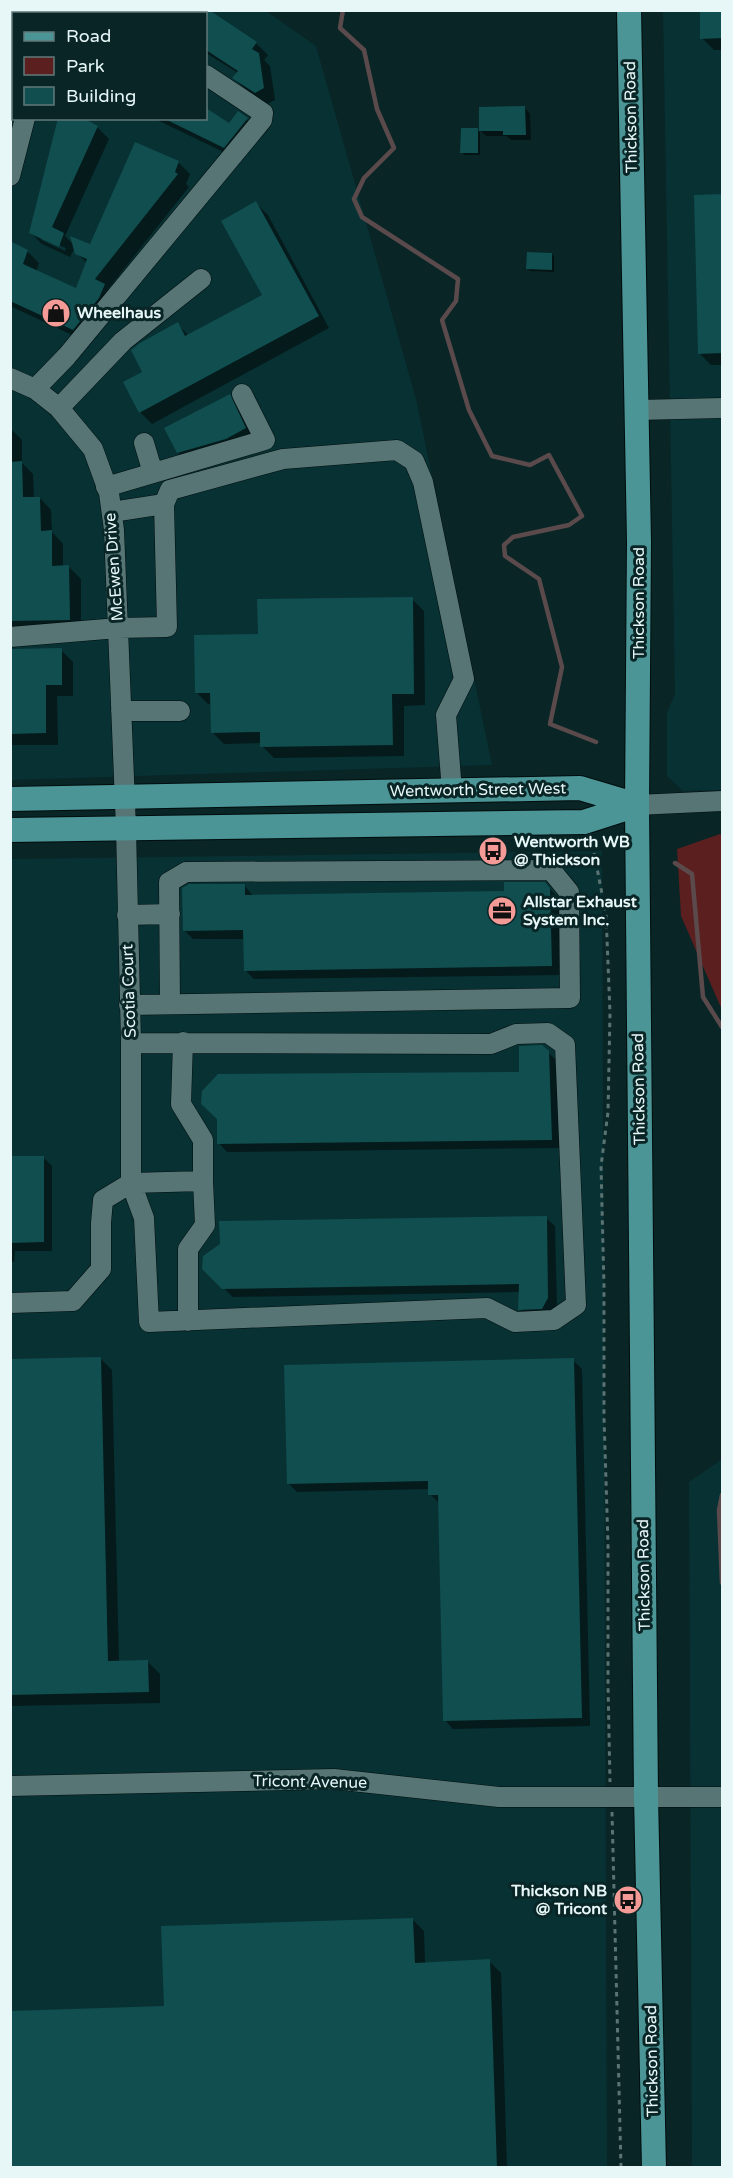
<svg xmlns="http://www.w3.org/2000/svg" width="733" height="2178" font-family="'Varela Round',sans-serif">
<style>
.built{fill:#083133;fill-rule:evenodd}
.green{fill:#5b1f1f}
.shadow{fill:#0007;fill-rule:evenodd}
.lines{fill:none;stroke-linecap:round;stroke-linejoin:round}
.stream{stroke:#5b4a4c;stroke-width:4.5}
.building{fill:#114e4f}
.minor-casing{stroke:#000d0e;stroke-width:21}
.major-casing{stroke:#000d0e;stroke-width:26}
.path{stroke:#5b7373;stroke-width:3;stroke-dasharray:4.5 4.5;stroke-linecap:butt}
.minor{stroke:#577575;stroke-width:20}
.major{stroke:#4c9596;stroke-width:24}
.labels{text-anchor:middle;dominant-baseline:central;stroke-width:6;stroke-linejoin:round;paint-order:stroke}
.street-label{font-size:16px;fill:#e7f7f7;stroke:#092526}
.poi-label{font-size:16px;font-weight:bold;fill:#e7f7f7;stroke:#092526;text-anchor:start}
</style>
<rect width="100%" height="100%" fill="#092526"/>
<!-- built -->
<path class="built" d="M10,11H266L316,46L416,399L492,765L11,780ZM14,14H206V118H14Z
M663,11H722V790L683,791L667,776V712L675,694Z
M602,851L607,2167H11L10,859Z
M722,1459V2167H692L689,1482Z"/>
<!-- green -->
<path class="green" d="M720,834L722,835V1010L681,916L677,849Z"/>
<!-- shadow -->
<path class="shadow" d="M64,10H90L93,14H64Z
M140,10H206L256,43L268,55L264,60L270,66L275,100L267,104L246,90L234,78L238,73L206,53V14H145Z
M722,10V50H714L702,38Z
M525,108L530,114L531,140H511L507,136H486L480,130Z
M206,109L230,125L238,113L259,130L236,158L153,118H206Z
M97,127L109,139L65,236L75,246H91L178,162L190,174L186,184L189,187L108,289L116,297L85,341L10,306V243L27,251L39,263L36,272L77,290L87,263L77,253L75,247L70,257L42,244L30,232ZM41,237L66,248L65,251L41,240Z
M477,130L480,132V155H464L462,152Z
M722,196V365H711L699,353Z
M256,203L268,215L329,328L152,424L140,412L144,372L177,324L189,336L264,296Z
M552,254L554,257V272L530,271L528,268Z
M230,396L239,404L253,437L187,461L178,453Z
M10,428L22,440V463L33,474L34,499L40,498L51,510L52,532L63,544V567H69L81,579V631L10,632Z
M412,599L424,611L425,705L404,706V756L274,758L262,746V743L224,744L212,732V704H208L196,692L259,636Z
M61,650L73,662V696H57L58,745H10V651Z
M545,884L559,898L560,975L254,979L245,970V939H193L185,931L244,885L253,896L505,893Z
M10,1048L12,1158L43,1157L52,1166V1251H15L14,1262H10Z
M548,1052L557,1061L560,1148L227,1152L219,1143L520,1073Z
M546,1218L555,1226L557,1307L551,1317L529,1318L520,1309V1292L233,1297L204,1269Z
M100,1358L112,1370L119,1663L148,1662L160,1674V1703L10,1706V1360Z
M573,1360L582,1369L590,1726L453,1729L445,1720L439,1503L430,1494V1489L297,1492L288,1483Z
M413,1920L424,1931L425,1964L489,1961L501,1973L507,2168H10L165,2008Z"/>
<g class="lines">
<!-- stream -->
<path class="stream" d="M343,10L340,28L364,50L377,109L394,148L364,178L354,199L362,217L458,279L456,301L442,320L469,410L492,456L530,465L549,455L582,516L569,525L513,537L504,545L505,556L539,579L562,667L550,724L596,742
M675,863L692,874L703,997L722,1027
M722,1495L719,1510L722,1583"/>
</g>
<!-- building -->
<path class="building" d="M206,10H209L257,42L252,49L259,53L264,88L255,93L232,78L238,71L206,50Z
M700,10H723V38L700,39Z
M525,106L526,135H503V131H479V107Z
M206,108L229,123L238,111L248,118L224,148L163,118H206Z
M58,118H83L98,126L52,227L64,233L59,247L29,233Z
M461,128H478V153H460Z
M135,142L179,161L175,172L178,174L95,279L105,284L99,298L73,330L10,301V241L28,250L23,264L76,288L87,259L75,254L70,236L90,244Z
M723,194V353L698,354L694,195Z
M256,201L319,316L139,413L123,382L142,372L131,350L140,343L178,322L185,336L262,295L221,221Z
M527,252L552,253V270L526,269Z
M230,394L246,428L226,439L177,453L164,428Z
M22,461L23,497H40L41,531L52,530V566L69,565L70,620L10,621V462Z
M413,597L414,694H392L393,745L260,747V732L211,733L210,693H195L194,635L258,634L257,599Z
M62,648V685H46V733L10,734V649Z
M504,882H545L550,888L552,966L244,971L243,930L183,931L182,888L189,884H245V895L504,891Z
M542,1045L549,1051L552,1140L217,1144V1119L201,1104L202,1091L218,1074L519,1072V1046Z
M10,1156H44V1242L10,1243Z
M547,1216L548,1298L542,1309L518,1310L519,1284L222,1289L202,1269L203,1256L220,1244L219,1221Z
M101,1357L108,1661L148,1660L149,1692L10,1695V1359Z
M574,1358L582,1718L443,1721L438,1495H428V1481L287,1484L284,1365Z
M413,1918L415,1963L490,1959L497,2168H10V2011L164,2006L161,1926Z"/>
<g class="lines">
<!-- minor casing -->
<g class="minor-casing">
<path id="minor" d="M105,10L110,14
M51,14L52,10
M10,176L25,118
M10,378L35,389L59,408L93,449L109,493L114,530L126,828L131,1043V1183L144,1218L149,1322L487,1308L515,1322L554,1320L576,1305L565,1045L548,1033L516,1034L491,1044L131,1043
M35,389L67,356L262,120L263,113L206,75
M59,408L123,341L201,279
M638,410L722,408
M144,443L153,473
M106,487L265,440L242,394
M112,512L164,504
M10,637L118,628L167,627L164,504L170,490L283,459L397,450L414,461L423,482L464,679L446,715L452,791
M121,711H180
M637,805L722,801
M127,915L170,914
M129,1005L570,998L569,892L551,870L186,872L169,882L170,1003
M10,1303L73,1301L101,1269V1223L103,1200L131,1183L203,1181V1140L181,1104L183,1042
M188,1321V1249L205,1225L203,1181
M10,1786L334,1779L499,1797H722"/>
</g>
<!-- major casing -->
<g class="major-casing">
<path id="major" d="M629,10L639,542L637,805L646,1796L654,2168
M10,799L580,788L637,805
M10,830L584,822L637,805"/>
</g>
<!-- path -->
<path class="path" d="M594,853L606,914L610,1013L608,1112L601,1166L604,1287V1417L608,1545V1686L610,1782
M612,1812L621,2168"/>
<!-- minor -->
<use href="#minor" class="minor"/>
<!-- major -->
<use href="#major" class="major"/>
</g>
<!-- icons -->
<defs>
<g id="shop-disc" transform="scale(1.5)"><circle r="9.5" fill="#f59b97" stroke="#092526"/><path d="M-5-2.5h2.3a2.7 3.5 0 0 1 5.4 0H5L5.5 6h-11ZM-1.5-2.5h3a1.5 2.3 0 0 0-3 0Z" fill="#111"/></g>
<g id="bus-disc" transform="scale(1.5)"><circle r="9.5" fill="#f59b97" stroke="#092526"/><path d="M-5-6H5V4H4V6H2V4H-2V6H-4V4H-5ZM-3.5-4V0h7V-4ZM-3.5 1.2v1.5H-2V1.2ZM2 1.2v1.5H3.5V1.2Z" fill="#111"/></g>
<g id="office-disc" transform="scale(1.5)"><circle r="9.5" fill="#f59b97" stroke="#092526"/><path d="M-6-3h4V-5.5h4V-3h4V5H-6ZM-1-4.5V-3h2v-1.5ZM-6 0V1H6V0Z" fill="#111"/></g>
</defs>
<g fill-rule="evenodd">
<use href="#shop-disc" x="56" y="313"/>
<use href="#bus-disc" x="493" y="851"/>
<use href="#office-disc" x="502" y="911"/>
<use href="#bus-disc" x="628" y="1900"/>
</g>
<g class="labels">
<!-- street labels -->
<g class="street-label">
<text transform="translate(631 117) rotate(-91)">Thickson Road</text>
<text transform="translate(114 567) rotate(-94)">McEwen Drive</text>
<text transform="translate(639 603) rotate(-90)">Thickson Road</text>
<text transform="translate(478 790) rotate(-1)">Wentworth Street West</text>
<text transform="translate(129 991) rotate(-92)">Scotia Court</text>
<text transform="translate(639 1089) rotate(-91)">Thickson Road</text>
<text transform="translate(644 1575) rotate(-91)">Thickson Road</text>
<text transform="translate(310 1782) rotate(1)">Tricont Avenue</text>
<text transform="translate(652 2061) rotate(-91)">Thickson Road</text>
</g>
<!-- poi labels -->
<g class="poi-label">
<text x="77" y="313">Wheelhaus</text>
<text x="514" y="842">Wentworth WB<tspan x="514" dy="18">@ Thickson</tspan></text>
<text x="523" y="902">Allstar Exhaust<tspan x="523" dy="18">System Inc.</tspan></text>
<text x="607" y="1891" text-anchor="end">Thickson NB<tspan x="607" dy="18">@ Tricont</tspan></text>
</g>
</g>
<!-- border -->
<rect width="733" height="2178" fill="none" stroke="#e7f7f7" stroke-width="24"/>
<!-- legend -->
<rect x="12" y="12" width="195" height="108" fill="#092526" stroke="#62797a" stroke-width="1.5"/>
<rect x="24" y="32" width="30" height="9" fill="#4c9596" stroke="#62797a" stroke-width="1.5"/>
<text x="66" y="42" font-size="18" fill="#e7f7f7">Road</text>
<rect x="24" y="57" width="30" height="18" fill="#5b1f1f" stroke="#62797a" stroke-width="1.5"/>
<text x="66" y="72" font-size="18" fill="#e7f7f7">Park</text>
<rect x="24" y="87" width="30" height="18" fill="#114e4f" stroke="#62797a" stroke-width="1.5"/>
<text x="66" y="102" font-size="18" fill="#e7f7f7">Building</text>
</svg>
